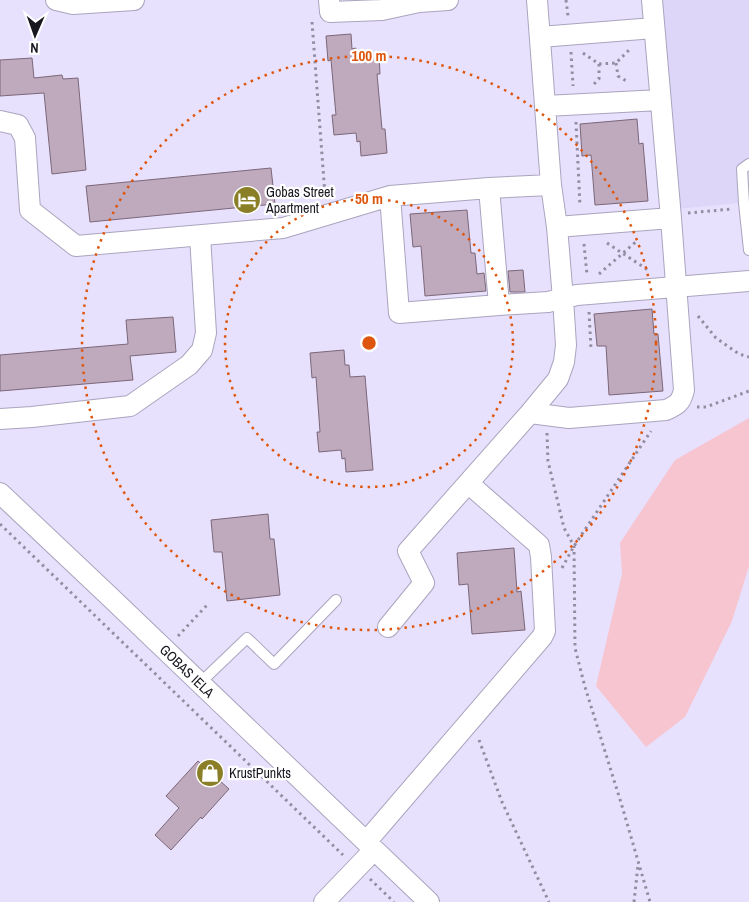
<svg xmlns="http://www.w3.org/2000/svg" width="749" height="902" font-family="'Archivo Narrow',sans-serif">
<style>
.built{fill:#ded6f9}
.green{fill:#f6c5d0}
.building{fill:#bfa9bc;stroke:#7b6779}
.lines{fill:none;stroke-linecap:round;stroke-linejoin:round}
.lane-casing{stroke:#aaa4be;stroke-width:12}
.street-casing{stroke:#aaa4be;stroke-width:22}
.path{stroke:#928da1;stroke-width:3;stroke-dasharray:2.5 4;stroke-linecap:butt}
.lane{stroke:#fff;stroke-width:10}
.street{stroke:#fff;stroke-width:20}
.ring{fill:none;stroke:#de560d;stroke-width:2.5;stroke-dasharray:2.5 5}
.labels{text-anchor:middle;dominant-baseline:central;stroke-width:4.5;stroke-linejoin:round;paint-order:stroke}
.poi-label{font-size:14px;fill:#18161f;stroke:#fff;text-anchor:start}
.street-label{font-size:14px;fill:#18161f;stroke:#fff}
.centre{fill:#de560d;stroke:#fff;stroke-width:2.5}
.ring-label{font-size:15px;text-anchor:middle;font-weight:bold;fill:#de560d;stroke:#fff;stroke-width:4.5;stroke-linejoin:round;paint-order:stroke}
</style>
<rect width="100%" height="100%" fill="#e8e1fd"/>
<!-- built -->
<path class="built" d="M659,0H749V202L677,209Z"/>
<!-- green -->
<path class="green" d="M749,418V566L732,621L685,717L646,747L596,686L622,574L620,543L675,460Z"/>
<!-- building -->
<path class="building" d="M351,34L352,49L356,48V56L379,54L380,74H377L382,129H385L387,153L361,156L360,141L357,142L356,133L334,135L332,115H336L331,60L328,61L326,36Z
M32,58L34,78L62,75L63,79L78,78L86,170L52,174L44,93L0,96V60Z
M637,119L639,144L643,143L648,201L595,205L591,155L582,156L580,124Z
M271,168L275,204L90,222L86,186Z
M467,210L471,253H475L477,274L484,273L486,291L425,296L421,246L413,247L410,214Z
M523,270L525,292H510L508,271Z
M652,309L654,334H658L663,391L609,395L606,346H597L594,314Z
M173,317L176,352L130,356L133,380L0,391V355L128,344L126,320Z
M344,350L345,365H349L350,377L365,376L373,470L346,472L345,458L342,459L341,450L319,452L317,432H320L316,377L312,378L310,353Z
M268,514L270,539H274L280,595L227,601L222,552H214L211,520Z
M514,548L517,592L521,591L525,630L472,634L468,584L459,585L457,553Z
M198,761L229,789L202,819L201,817L171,850L155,835L179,808L166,796Z"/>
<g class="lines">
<!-- lane casing -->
<g class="lane-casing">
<path id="lane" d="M749,164L742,169L744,203L749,250
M200,683L247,638L274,664L336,600"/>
</g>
<!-- street casing -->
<g class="street-casing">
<path id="street" d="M56,0L73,4L134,0
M329,0L330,12L382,10L419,2L448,0
M540,37L654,28
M546,106L660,100
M0,121L18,125L25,138L30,210L76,246L283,228L390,196L489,188L499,305L548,302L577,295L749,281
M489,188L551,185
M390,196L399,313L499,305
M557,227L671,218
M530,413L569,418L666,410C677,405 681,403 684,390L671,218L652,0
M0,419L32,417L130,406L189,365L202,350L206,333L200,236
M0,493L108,595L429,902
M388,627L424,583L408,551L530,413L558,379L564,362L566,345L563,299L557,227L551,185L537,0
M366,842L542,637L545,631L541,557L539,545L468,483
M324,902L374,850"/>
</g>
<!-- path -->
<path class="path" d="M566,0L568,16
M312,22L325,195
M571,52L573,86
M583,53L599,64L616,63L630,49
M616,63L618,76L628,82
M594,84L599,79V64
M576,122L580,206
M688,213L732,209
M607,243L648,270
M584,244L587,275
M599,274L638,240
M589,312L591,349
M698,316L716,338L739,354L749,357
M697,407H706L749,391
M547,433L548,461L564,528L574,546L575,648L585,687L622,806L650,902
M0,524L343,855
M562,568L574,546L651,431
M178,636L208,604
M479,740L502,802L549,902
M370,879L394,902
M634,902L638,865"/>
<!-- lane -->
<use href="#lane" class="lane"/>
<!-- street -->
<use href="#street" class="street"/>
</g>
<!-- distance rings -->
<g class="ring">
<circle cx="369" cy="343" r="144"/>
<circle cx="369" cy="343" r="287"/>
</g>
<!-- icons -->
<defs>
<g id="hotel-disc" transform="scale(1.4375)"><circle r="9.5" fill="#8a7f26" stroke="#fff"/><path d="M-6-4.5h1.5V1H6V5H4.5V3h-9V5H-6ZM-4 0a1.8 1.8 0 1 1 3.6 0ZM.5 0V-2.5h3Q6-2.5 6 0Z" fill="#fff"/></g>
<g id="shop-disc" transform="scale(1.4375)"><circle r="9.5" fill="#8a7f26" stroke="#fff"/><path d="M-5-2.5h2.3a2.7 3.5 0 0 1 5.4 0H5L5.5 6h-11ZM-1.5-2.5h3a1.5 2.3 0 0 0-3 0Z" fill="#fff"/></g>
</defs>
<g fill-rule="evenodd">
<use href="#hotel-disc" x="247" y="200"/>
<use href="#shop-disc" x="210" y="773"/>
</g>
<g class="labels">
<!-- poi labels -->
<g class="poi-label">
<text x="266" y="192">Gobas Street<tspan x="266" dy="16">Apartment</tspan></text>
<text x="229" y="773">KrustPunkts</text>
</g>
<!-- street labels -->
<g class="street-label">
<text transform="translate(187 671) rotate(44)">GOBAS IELA</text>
</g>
</g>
<circle cx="369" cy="343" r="8" class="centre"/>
<g class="ring-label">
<text x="369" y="61">100 m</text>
<text x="369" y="204">50 m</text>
</g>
<!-- north arrow -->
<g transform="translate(35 35) rotate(182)" stroke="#ffffff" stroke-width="4" paint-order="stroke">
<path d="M0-4L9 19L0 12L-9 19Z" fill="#18161f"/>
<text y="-8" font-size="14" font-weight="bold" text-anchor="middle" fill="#18161f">N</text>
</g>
</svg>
